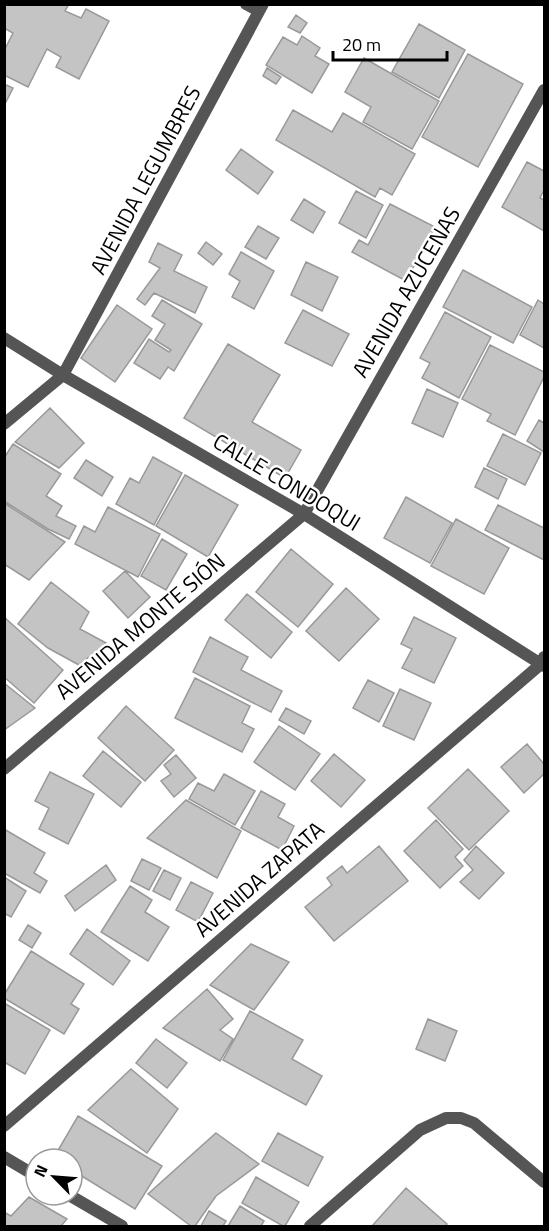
<svg xmlns="http://www.w3.org/2000/svg" width="549" height="1231" font-family="'Titillium Web',sans-serif">
<style>
.building{fill:#c4c4c4;stroke:#999;stroke-width:1.5}
.lines{fill:none;stroke-linecap:round;stroke-linejoin:round}
.minor{stroke:#555;stroke-width:12}
.labels{text-anchor:middle;dominant-baseline:central;stroke-width:5;stroke-linejoin:round;paint-order:stroke}
.street-label{font-size:22px;fill:#000;stroke:#fff}
</style>
<rect width="100%" height="100%" fill="#fff"/>
<!-- building -->
<path class="building" d="M4,4H69L65,11L81,18L86,9L109,21L79,79L56,67L61,57L47,49L28,87L4,75V51L13,33L4,28Z
M296,15L307,23L300,33L288,27Z
M419,24L465,50L439,98L392,72Z
M302,36L320,48L315,56L329,64L312,93L266,65L283,37L297,45Z
M468,54L523,84L478,167L422,137Z
M364,58L439,101L412,149L363,122L371,107L345,92Z
M267,68L281,77L276,84L263,76Z
M4,84L13,88L4,106Z
M293,110L332,132L343,113L415,154L392,195L380,188L375,197L276,140Z
M241,149L273,172L258,194L226,170Z
M527,162L544,171V193L543,192L540,198L544,200V231L502,207Z
M356,191L383,205L366,238L339,223Z
M304,199L325,212L313,233L291,220Z
M390,204L435,227L406,281L352,252L359,240L368,245Z
M258,226L279,238L266,259L245,247Z
M206,242L222,254L213,265L198,253Z
M158,243L182,255L174,271L207,287L195,313L154,293L145,305L137,299L160,268L149,262Z
M241,252L274,271L254,309L232,297L240,281L229,274Z
M306,262L338,277L322,311L291,295Z
M463,270L532,307L513,343L443,307Z
M162,300L202,324L174,371L168,367L160,379L134,363L149,339L169,352L171,350L155,340L165,324L152,316Z
M538,300L544,304V348L520,335Z
M117,305L152,329L115,382L81,358Z
M303,310L349,334L332,366L285,343Z
M445,312L491,337L459,398L422,378L430,363L420,358Z
M228,344L280,375L252,422L301,450L285,478L184,418Z
M490,345L544,372V377L515,435L487,421L491,414L462,399Z
M427,389L458,403L443,437L412,423Z
M50,408L84,443L59,468L15,442Z
M539,420L544,423V452L527,441Z
M503,434L541,453L525,485L487,466Z
M13,444L61,474L46,496L62,506L56,516L76,526L69,539L48,529L4,501V458Z
M153,457L182,473L154,525L116,504L130,478L139,483Z
M86,460L113,477L102,496L74,478Z
M484,468L507,479L498,499L475,487Z
M185,475L238,505L208,557L156,526Z
M406,497L452,523L430,563L384,538Z
M4,503L65,542L29,580L4,564Z
M498,505L544,528V560L485,530Z
M108,507L160,534L138,577L75,544L84,526L95,532Z
M456,519L509,548L484,594L431,566Z
M162,539L187,554L166,590L141,576Z
M291,549L333,584L298,627L256,592Z
M125,571L150,597L128,618L103,591Z
M51,582L89,612L80,629L106,643L79,665L48,648L18,624Z
M346,588L379,619L339,661L306,631Z
M247,594L292,632L271,658L225,620Z
M4,617L63,670L34,703L4,677Z
M414,617L456,638L434,683L402,668L412,649L401,644Z
M210,637L248,657L241,670L282,691L271,712L193,672Z
M195,678L250,706L242,723L254,729L242,752L175,718Z
M368,680L394,693L379,722L353,708Z
M4,683L35,708L4,730Z
M400,689L431,703L414,740L383,726Z
M126,706L174,750L145,781L98,738Z
M286,708L311,721L304,734L279,720Z
M279,726L320,754L295,790L254,762Z
M527,744L544,764V774L524,793L501,767Z
M103,751L141,782L121,807L83,776Z
M334,754L365,780L341,807L311,781Z
M176,755L196,778L174,797L161,781L171,774L164,765Z
M468,769L509,811L469,850L428,808Z
M50,772L94,794L68,844L39,829L49,808L35,801Z
M224,774L255,791L235,825L189,799L198,783L214,791Z
M261,791L285,804L278,817L294,826L282,850L241,828Z
M186,800L241,831L217,878L147,838Z
M436,820L463,849L455,857L463,866L440,888L404,851Z
M4,829L45,853L34,873L47,881L40,893L4,873Z
M379,846L408,881L334,941L305,907L332,885L327,878L342,866L347,873Z
M476,846L504,873L479,899L460,882L473,870L464,860Z
M142,859L161,868L149,890L131,881Z
M106,865L116,880L75,911L65,896Z
M164,870L181,878L170,900L153,891Z
M4,877L26,891L11,917L4,913Z
M191,882L213,893L198,922L176,910Z
M130,886L152,900L145,912L169,927L148,961L101,932Z
M28,925L41,933L32,948L19,940Z
M87,929L130,961L113,985L70,954Z
M251,944L289,962L254,1010L210,985Z
M31,951L84,984L71,1004L79,1009L64,1034L4,998V995Z
M207,989L233,1019L220,1030L233,1039L220,1061L163,1028Z
M4,1003L50,1030L25,1074L4,1062Z
M250,1011L303,1040L292,1059L322,1076L306,1105L223,1060Z
M428,1019L457,1031L445,1061L416,1049Z
M156,1039L187,1063L167,1088L136,1063Z
M131,1069L178,1109L147,1153L88,1110Z
M78,1116L162,1166L135,1209L72,1170V1159H53Z
M216,1133L259,1164L216,1196L195,1226H191L148,1194Z
M278,1133L323,1157L308,1186L262,1161Z
M256,1177L299,1202L285,1226H283L242,1203Z
M406,1188L447,1224L445,1226H372Z
M29,1197L67,1219L61,1226H4V1212L11,1216Z
M240,1206L264,1221L261,1226H228Z
M209,1211L226,1221L223,1226H201Z"/>
<g class="lines">
<!-- minor -->
<path class="minor" d="M246,4L259,11
M4,338L63,375L304,514L544,666
M4,424L63,375L263,4
M4,769L304,514L544,90
M4,1126L541,664L544,657
M4,1157L36,1176
M69,1195L122,1226
M310,1226L420,1130L446,1118H461L474,1123L544,1182"/>
</g>
<g class="labels">
<!-- street labels -->
<g class="street-label">
<text transform="translate(145 180) rotate(-62)">AVENIDA LEGUMBRES</text>
<text transform="translate(406 292) rotate(-60)">AVENIDA AZUCENAS</text>
<text transform="translate(287 482) rotate(31)">CALLE CONDOQUI</text>
<text transform="translate(140 626) rotate(-40)">AVENIDA MONTE SIÓN</text>
<text transform="translate(259 879) rotate(-41)">AVENIDA ZAPATA</text>
</g>
</g>
<!-- border -->
<rect width="549" height="1231" fill="none" stroke="#000000" stroke-width="12"/>
<!-- north arrow -->
<g transform="translate(54 1177) rotate(295)"><circle r="28" fill="#ffffff" stroke="#999999" stroke-width="1.5"/>
<path d="M0-4.5L10 22L0 15L-10 22Z" fill="#000000"/>
<text y="-9" font-size="16" font-weight="bold" text-anchor="middle" fill="#000000">N</text>
</g>
<!-- scale -->
<path d="M333 51v9h114v-9" fill="none" stroke="#000000" stroke-width="3"/>
<text x="342" y="51" font-size="18" fill="#000000" stroke="#ffffff" stroke-width="4.5" paint-order="stroke">20 m</text>
</svg>
